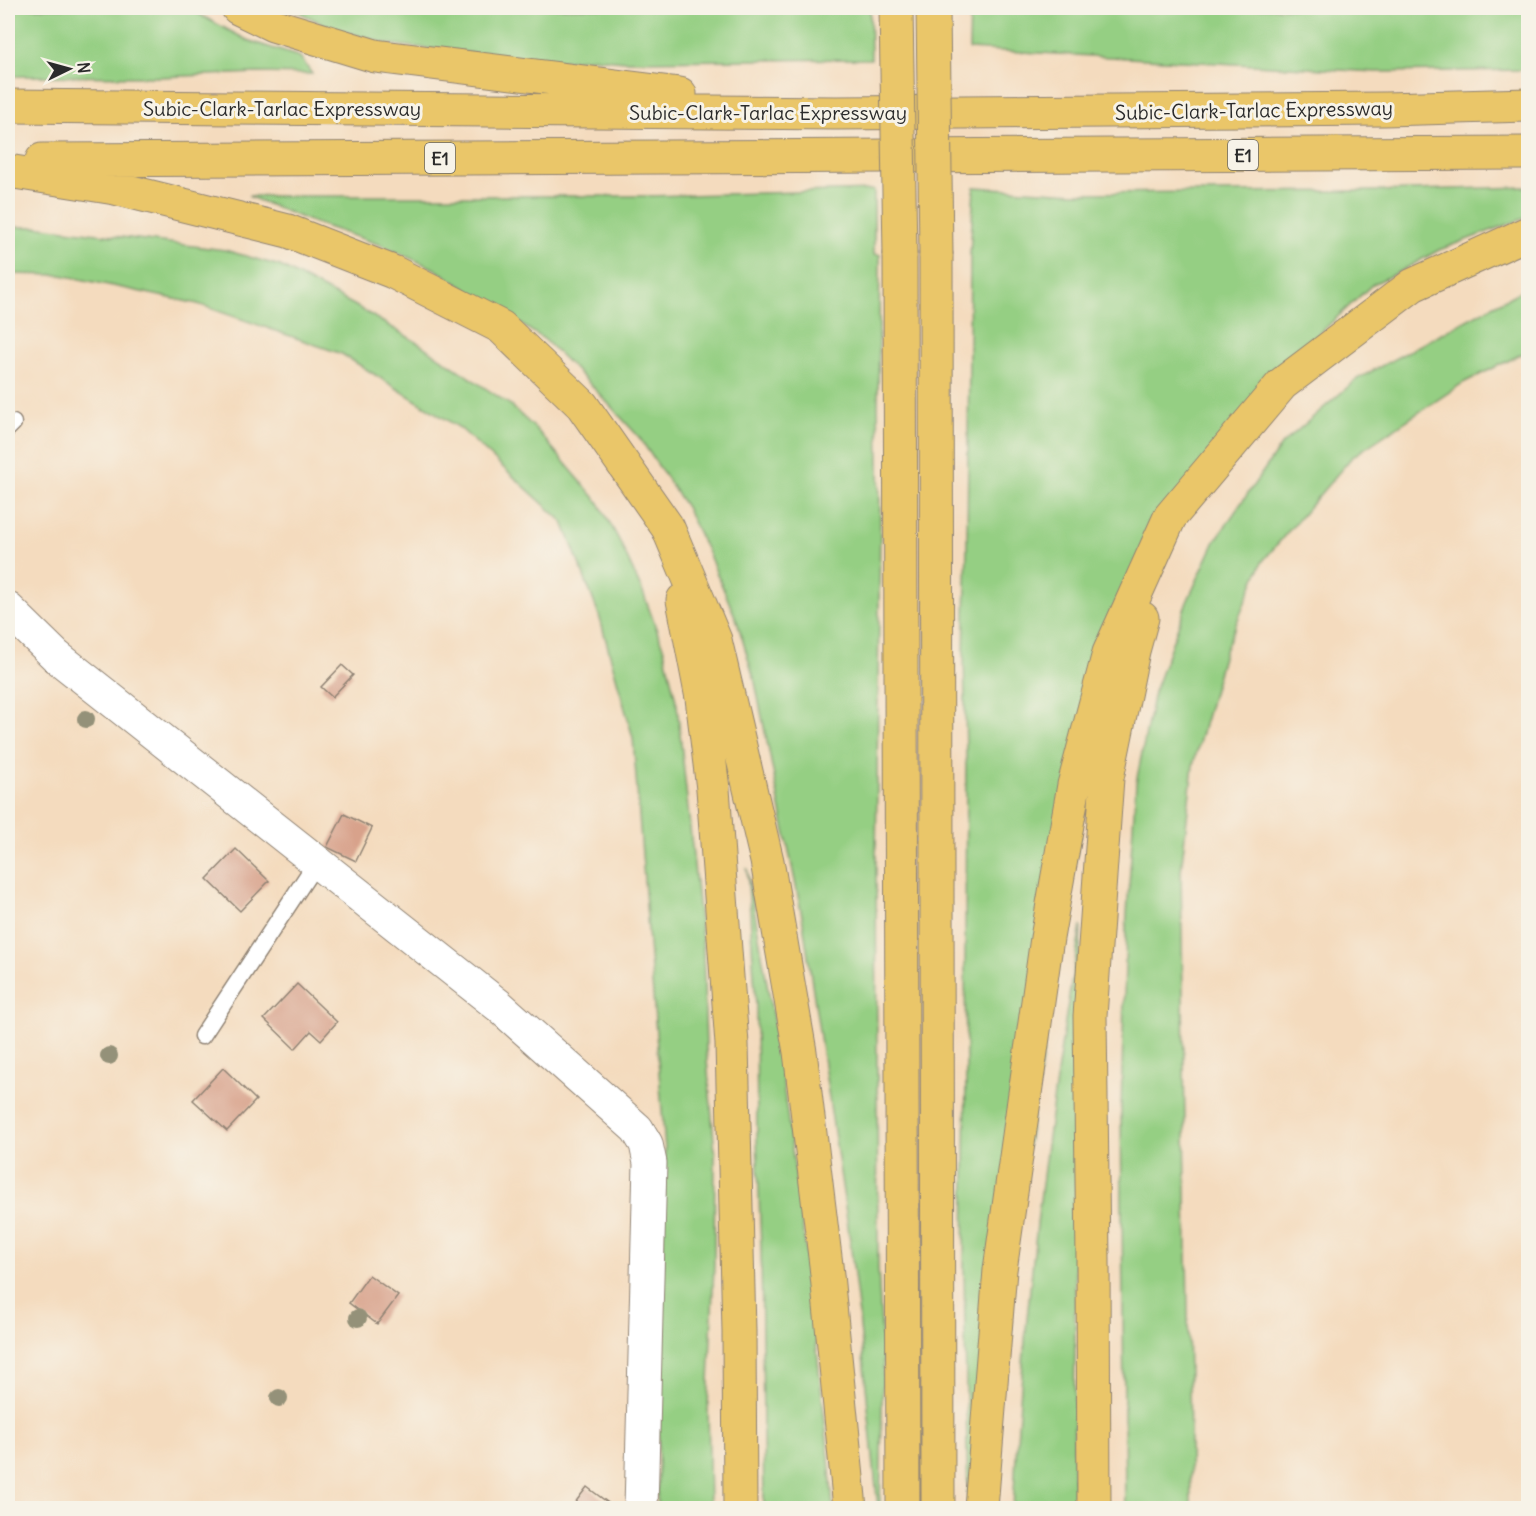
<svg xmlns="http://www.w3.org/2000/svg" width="1536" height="1516" font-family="Delius,sans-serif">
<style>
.green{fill:#95cf83;stroke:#607d57;stroke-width:1.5}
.building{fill:#d8a28b}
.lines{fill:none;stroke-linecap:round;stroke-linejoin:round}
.lane-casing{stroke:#908374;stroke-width:19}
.street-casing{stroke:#908374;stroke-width:35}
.highway-casing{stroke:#908374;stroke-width:35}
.lane{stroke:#fff;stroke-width:16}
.street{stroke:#fff;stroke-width:33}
.highway{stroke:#eac669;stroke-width:33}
.highway-bridge-casing{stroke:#908374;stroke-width:35;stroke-linecap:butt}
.highway-bridge{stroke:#eac669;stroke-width:33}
.tree{fill:#949179}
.labels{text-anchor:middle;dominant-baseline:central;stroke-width:6;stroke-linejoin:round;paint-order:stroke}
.shield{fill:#f7f3e8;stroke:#686764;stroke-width:1.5}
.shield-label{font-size:18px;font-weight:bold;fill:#2b2b2b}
.street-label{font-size:20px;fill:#2b2b2b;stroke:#f7f3e8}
</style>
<rect width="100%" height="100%" fill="#f7f3e8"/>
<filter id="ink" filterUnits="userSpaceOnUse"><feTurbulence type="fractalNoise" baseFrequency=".0167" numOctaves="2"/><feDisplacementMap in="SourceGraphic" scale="12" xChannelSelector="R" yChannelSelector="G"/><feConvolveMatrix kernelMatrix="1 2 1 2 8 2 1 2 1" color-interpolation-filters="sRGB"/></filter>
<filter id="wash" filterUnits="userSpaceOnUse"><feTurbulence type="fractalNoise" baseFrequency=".008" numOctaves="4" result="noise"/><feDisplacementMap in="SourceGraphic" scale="24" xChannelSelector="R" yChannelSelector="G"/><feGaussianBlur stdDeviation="1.35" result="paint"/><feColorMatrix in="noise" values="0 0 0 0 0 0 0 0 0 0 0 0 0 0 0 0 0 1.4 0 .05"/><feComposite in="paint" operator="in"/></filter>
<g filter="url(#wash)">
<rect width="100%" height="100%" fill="#f4dbbe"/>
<!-- green -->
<path class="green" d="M8,8H190L204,17L247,40L300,57L312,74L257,73L159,77L8,76Z
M290,8H870L871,59L625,61L593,58L552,62L388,44L332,28Z
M970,8H1528V70L1376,72L969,49Z
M974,187L1075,193L1374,191L1528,187V217L1439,250L1399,272L1373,284L1304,348L1117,607L968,1508L964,1267L966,1064L965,964L966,754L964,653L967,547L970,255Z
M874,190V254L880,255L878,405L880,518L876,864L878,1268L883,1363L880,1508H878L859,1316L849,1233L802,916L755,682L737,621L709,555L686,507L639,437L592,386L544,339L435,269L381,245L312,222L248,196H648Z
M8,227H42L225,250L280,266L354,305L418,343L509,404L537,430L599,503L620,542L644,595L664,650L677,705L703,950L706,1048L715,1153L714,1265L708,1407L710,1508H657L665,1149L633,738L599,615L563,522L460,428L342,354L198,304L61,275L8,274Z
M1528,287V351L1463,383L1352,457L1262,562L1224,653L1193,765L1181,871L1191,1508H1125L1121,1108L1126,929L1136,783L1154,692L1187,602L1215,541L1282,444L1357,379Z
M747,868L778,1047L805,1245L829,1458L833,1508H764L761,1250L757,1137L756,1007Z
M1081,926C1076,1062 1075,1199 1075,1336C1075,1393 1072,1451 1074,1508H1013C1023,1313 1047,1118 1081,926Z"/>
<g id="blocks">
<!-- building -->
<path class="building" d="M342,665L353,675L332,697L321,687Z
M344,814L372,828L356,861L327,847Z
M236,849L269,881L240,911L207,879Z
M297,984L337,1022L321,1040L311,1031L295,1049L264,1019Z
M223,1068L256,1100L227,1131L193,1100Z
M369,1275L398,1296L377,1324L349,1303Z
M587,1487L615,1508H571Z"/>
</g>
</g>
<g filter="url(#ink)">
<use href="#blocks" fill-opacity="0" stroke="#908374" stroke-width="1.5"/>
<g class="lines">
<!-- lane casing -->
<g class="lane-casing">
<path id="lane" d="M8,428L13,423
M202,1036L316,863"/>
</g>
<!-- street casing -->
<g class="street-casing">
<path id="street" d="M8,609L56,656L498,1005L637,1129L646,1144L650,1163L641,1508"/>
</g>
<!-- highway casing -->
<g class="highway-casing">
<path id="highway" d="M238,8L273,25L375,56L680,94
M8,106L836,113L1385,109L1528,105
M42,160L1528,153
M8,171L115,188L288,231L393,272L501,327L582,405L668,528L715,640L767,861L800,1052L826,1265L850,1508
M900,255L903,1508
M936,255L938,1508
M683,600L702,698L713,789L732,1044L739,1331L740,1508
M981,1508L1000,1270L1047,938L1074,785L1109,653L1170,517L1282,384L1413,285L1528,233
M1094,1508L1093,1260L1090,1016L1107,778L1133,651L1142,618"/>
</g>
<!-- lane -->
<use href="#lane" class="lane"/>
<!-- street -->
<use href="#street" class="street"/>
<!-- highway -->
<use href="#highway" class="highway"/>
<!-- highway-bridge casing -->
<g class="highway-bridge-casing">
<path id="highway-bridge" d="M896,8L900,255
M933,8L936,255"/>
</g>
<!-- highway-bridge -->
<use href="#highway-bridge" class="highway-bridge"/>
</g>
<!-- trees -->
<g class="tree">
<circle cx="86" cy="719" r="9"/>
<circle cx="109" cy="1056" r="9"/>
<circle cx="358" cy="1318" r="9"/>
<circle cx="279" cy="1398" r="9"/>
</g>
</g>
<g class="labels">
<!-- shield labels -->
<g class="shield">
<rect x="1228" y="140" width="30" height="30" rx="4.5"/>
<rect x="425" y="143" width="30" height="30" rx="4.5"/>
</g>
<g class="shield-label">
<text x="1243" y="155">E1</text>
<text x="440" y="158">E1</text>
</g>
<!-- street labels -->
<g class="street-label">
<text x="282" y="108">Subic-Clark-Tarlac Expressway</text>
<text transform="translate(1254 110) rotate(-1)">Subic-Clark-Tarlac Expressway</text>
<text x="768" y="112">Subic-Clark-Tarlac Expressway</text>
</g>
</g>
<!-- margin -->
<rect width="1536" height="1516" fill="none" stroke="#f7f3e8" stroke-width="30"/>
<!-- north arrow -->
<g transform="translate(69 69) rotate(85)" stroke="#f7f3e8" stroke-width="4.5" paint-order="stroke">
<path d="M0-4.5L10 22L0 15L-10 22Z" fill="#2b2b2b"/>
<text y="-9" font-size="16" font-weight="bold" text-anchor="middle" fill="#2b2b2b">N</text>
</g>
</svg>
